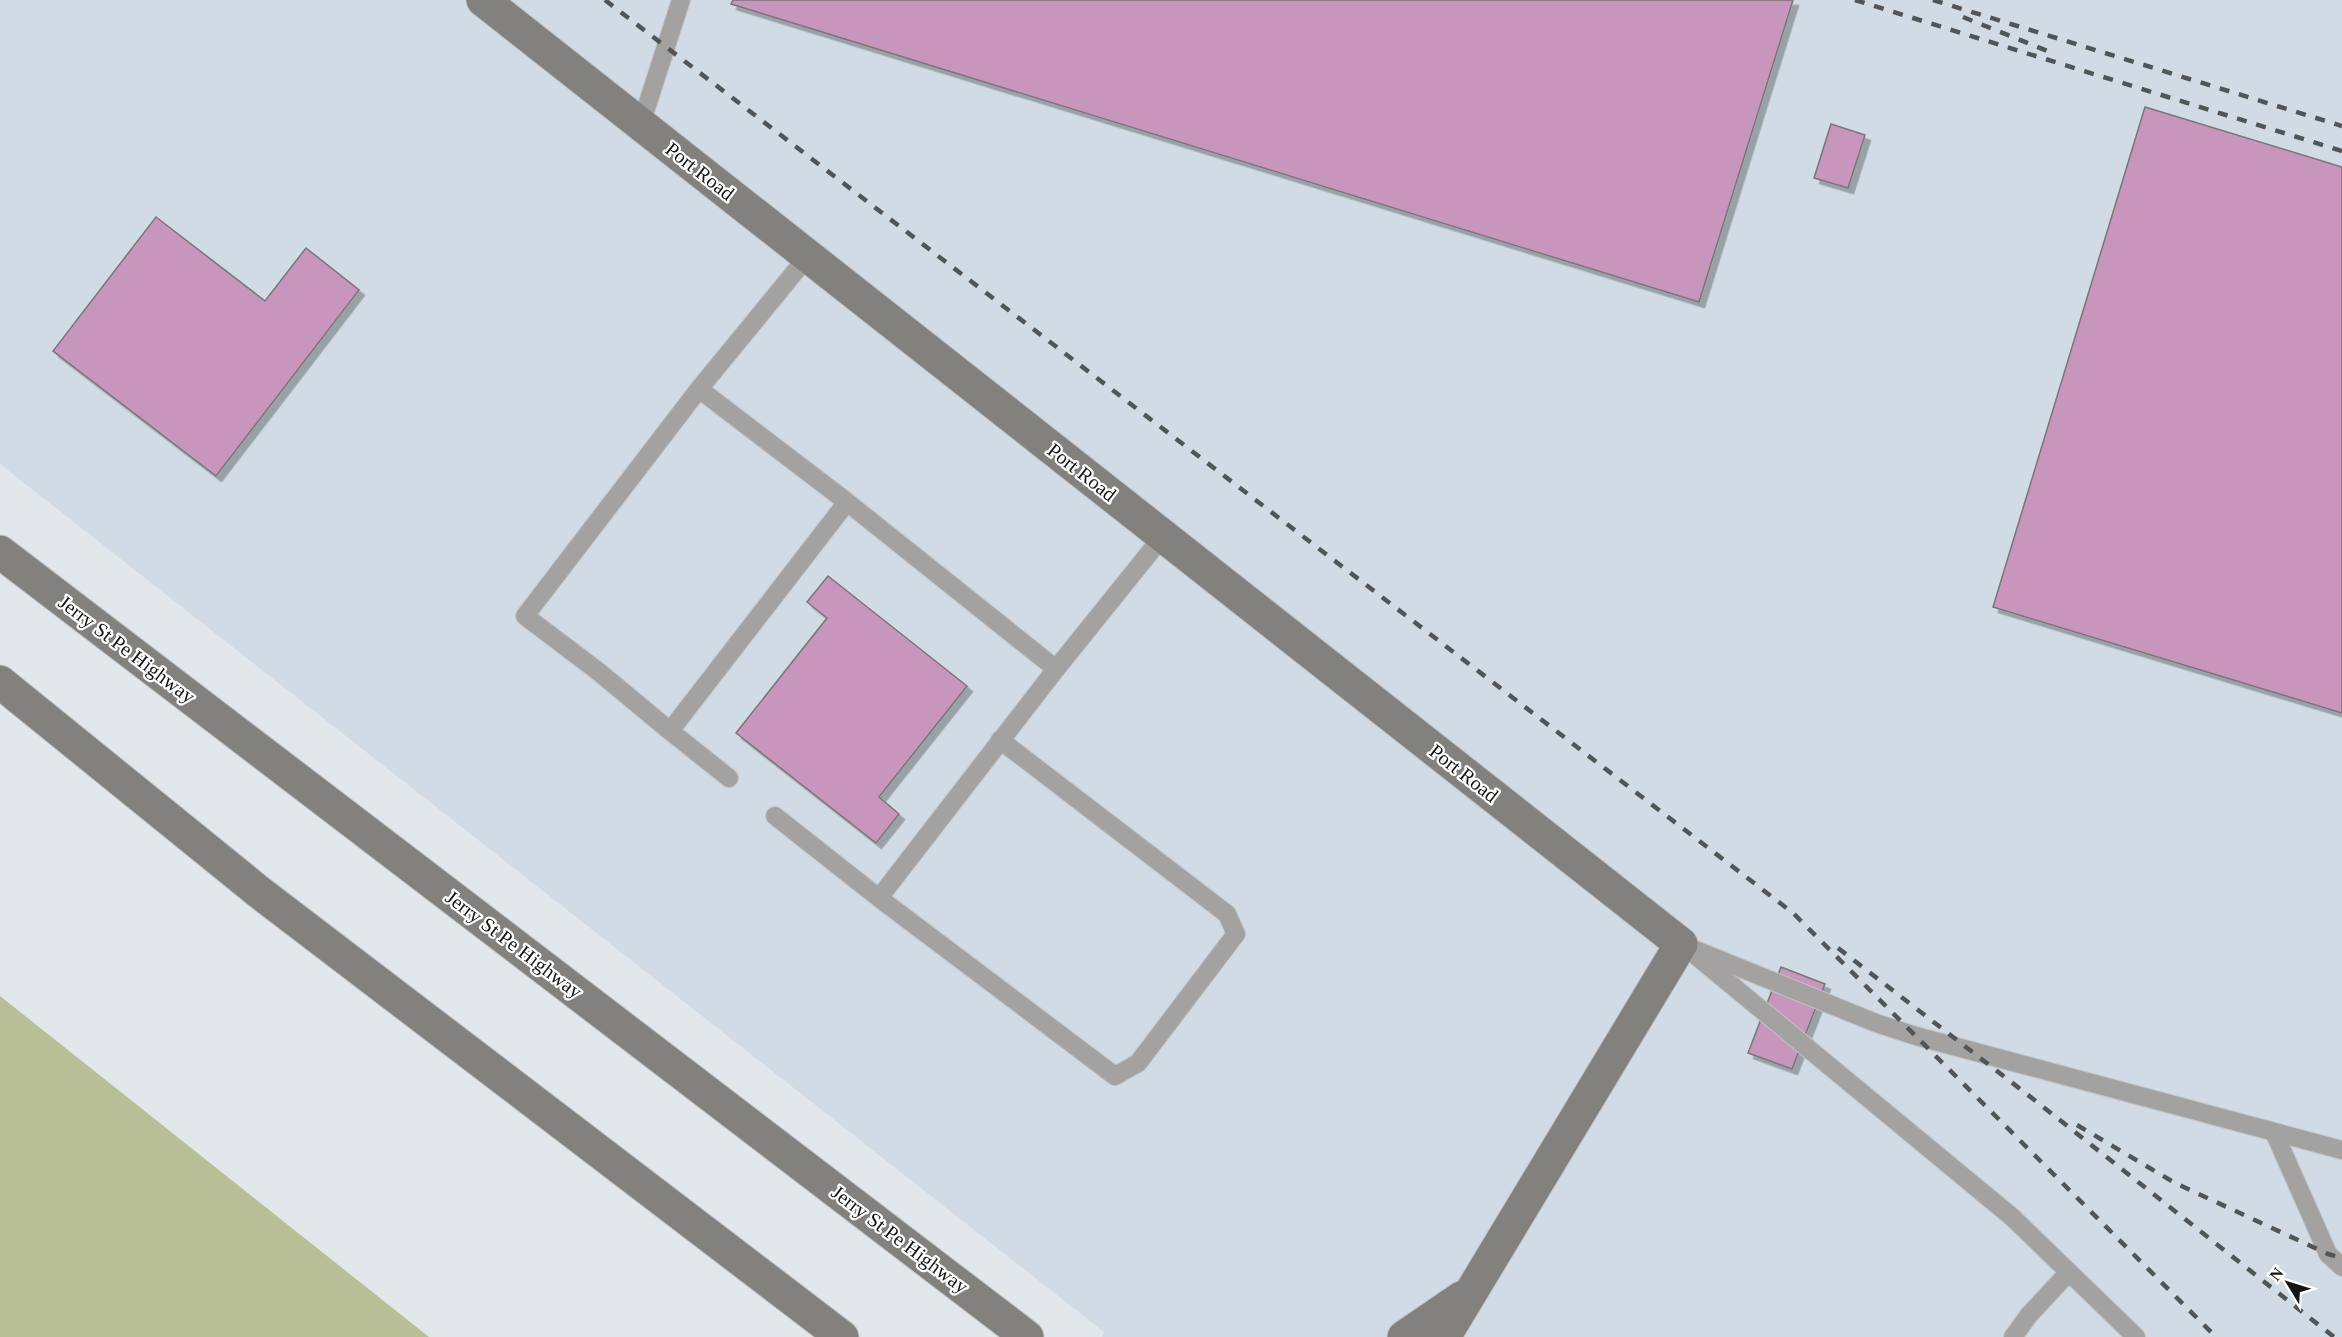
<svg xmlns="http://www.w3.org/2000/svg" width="2342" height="1337" font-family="Georgia,serif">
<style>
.built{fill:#d0dbe5}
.green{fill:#b8be95}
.building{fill:#c896bc;stroke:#7a7578;stroke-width:1.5;filter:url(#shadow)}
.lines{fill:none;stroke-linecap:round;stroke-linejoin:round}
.lane-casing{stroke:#c1c5c9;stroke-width:20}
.secondary-casing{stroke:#c1c5c9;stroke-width:35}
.lane{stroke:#a3a2a0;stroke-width:18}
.secondary{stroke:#83817e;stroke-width:33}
.rail{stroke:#525557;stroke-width:4.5;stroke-dasharray:10 10;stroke-linecap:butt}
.labels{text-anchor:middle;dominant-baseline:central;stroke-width:4.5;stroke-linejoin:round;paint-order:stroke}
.street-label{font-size:20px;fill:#121416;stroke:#fff}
</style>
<defs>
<filter id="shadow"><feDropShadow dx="5.5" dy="5.5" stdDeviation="0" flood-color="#0004"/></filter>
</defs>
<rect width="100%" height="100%" fill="#e2e7eb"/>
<!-- built -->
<path class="built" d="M0,0H2342V1337H1102L1104,1332L0,464Z"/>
<!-- green -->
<path class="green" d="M0,996L429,1337H0Z"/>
<!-- building -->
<path class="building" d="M733,0H1793L1699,302L731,4Z
M2145,107L2342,167V713L1993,607Z
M1831,124L1865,135L1848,188L1814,178Z
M156,217L265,301L306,248L359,290L216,476L53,351Z
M828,576L967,686L879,797L899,814L876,843L736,733L827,618L807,602Z
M1781,967L1825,984L1792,1069L1748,1053Z"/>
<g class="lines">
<!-- lane casing -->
<g class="lane-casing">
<path id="lane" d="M641,124L681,0
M699,389L847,502
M1056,669L1163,536
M670,731L599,672L525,616L699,389L808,256
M729,778L670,731L847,502L1056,669L879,898L775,816
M879,898L1115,1076L1138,1063L1236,934L1227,914L1000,740
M1681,944L1876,1023L1916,1036L2342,1150
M1694,954L2012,1217L2136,1337
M2274,1132L2328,1254L2342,1267
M2013,1337L2029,1315L2069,1272"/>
</g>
<!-- secondary casing -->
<g class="secondary-casing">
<path id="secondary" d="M483,0L1681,944L1444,1337
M0,552L1027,1337
M0,682L259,892L842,1337
M1404,1337L1461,1298"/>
</g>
<!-- lane -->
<use href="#lane" class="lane"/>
<!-- secondary -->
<use href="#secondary" class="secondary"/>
<!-- rail -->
<path class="rail" d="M605,0L1793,913L2216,1337
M1855,0L2342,151
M1933,0L2342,126
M1963,17L2050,52
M1838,948L2037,1102L2334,1337
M2077,1125L2175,1183L2328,1254L2342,1258"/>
</g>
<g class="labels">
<!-- street labels -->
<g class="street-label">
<text transform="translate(700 171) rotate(38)">Port Road</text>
<text transform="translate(1082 472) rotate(38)">Port Road</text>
<text transform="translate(127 649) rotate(37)">Jerry St Pe Highway</text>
<text transform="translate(1464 773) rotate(38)">Port Road</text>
<text transform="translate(514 944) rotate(37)">Jerry St Pe Highway</text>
<text transform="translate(900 1239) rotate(37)">Jerry St Pe Highway</text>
</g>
</g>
<!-- north arrow -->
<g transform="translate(2288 1283) rotate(308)" stroke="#ffffff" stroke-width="4.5" paint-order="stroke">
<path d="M0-4.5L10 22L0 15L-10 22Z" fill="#121416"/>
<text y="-9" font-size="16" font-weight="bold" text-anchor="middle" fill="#121416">N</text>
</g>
</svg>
